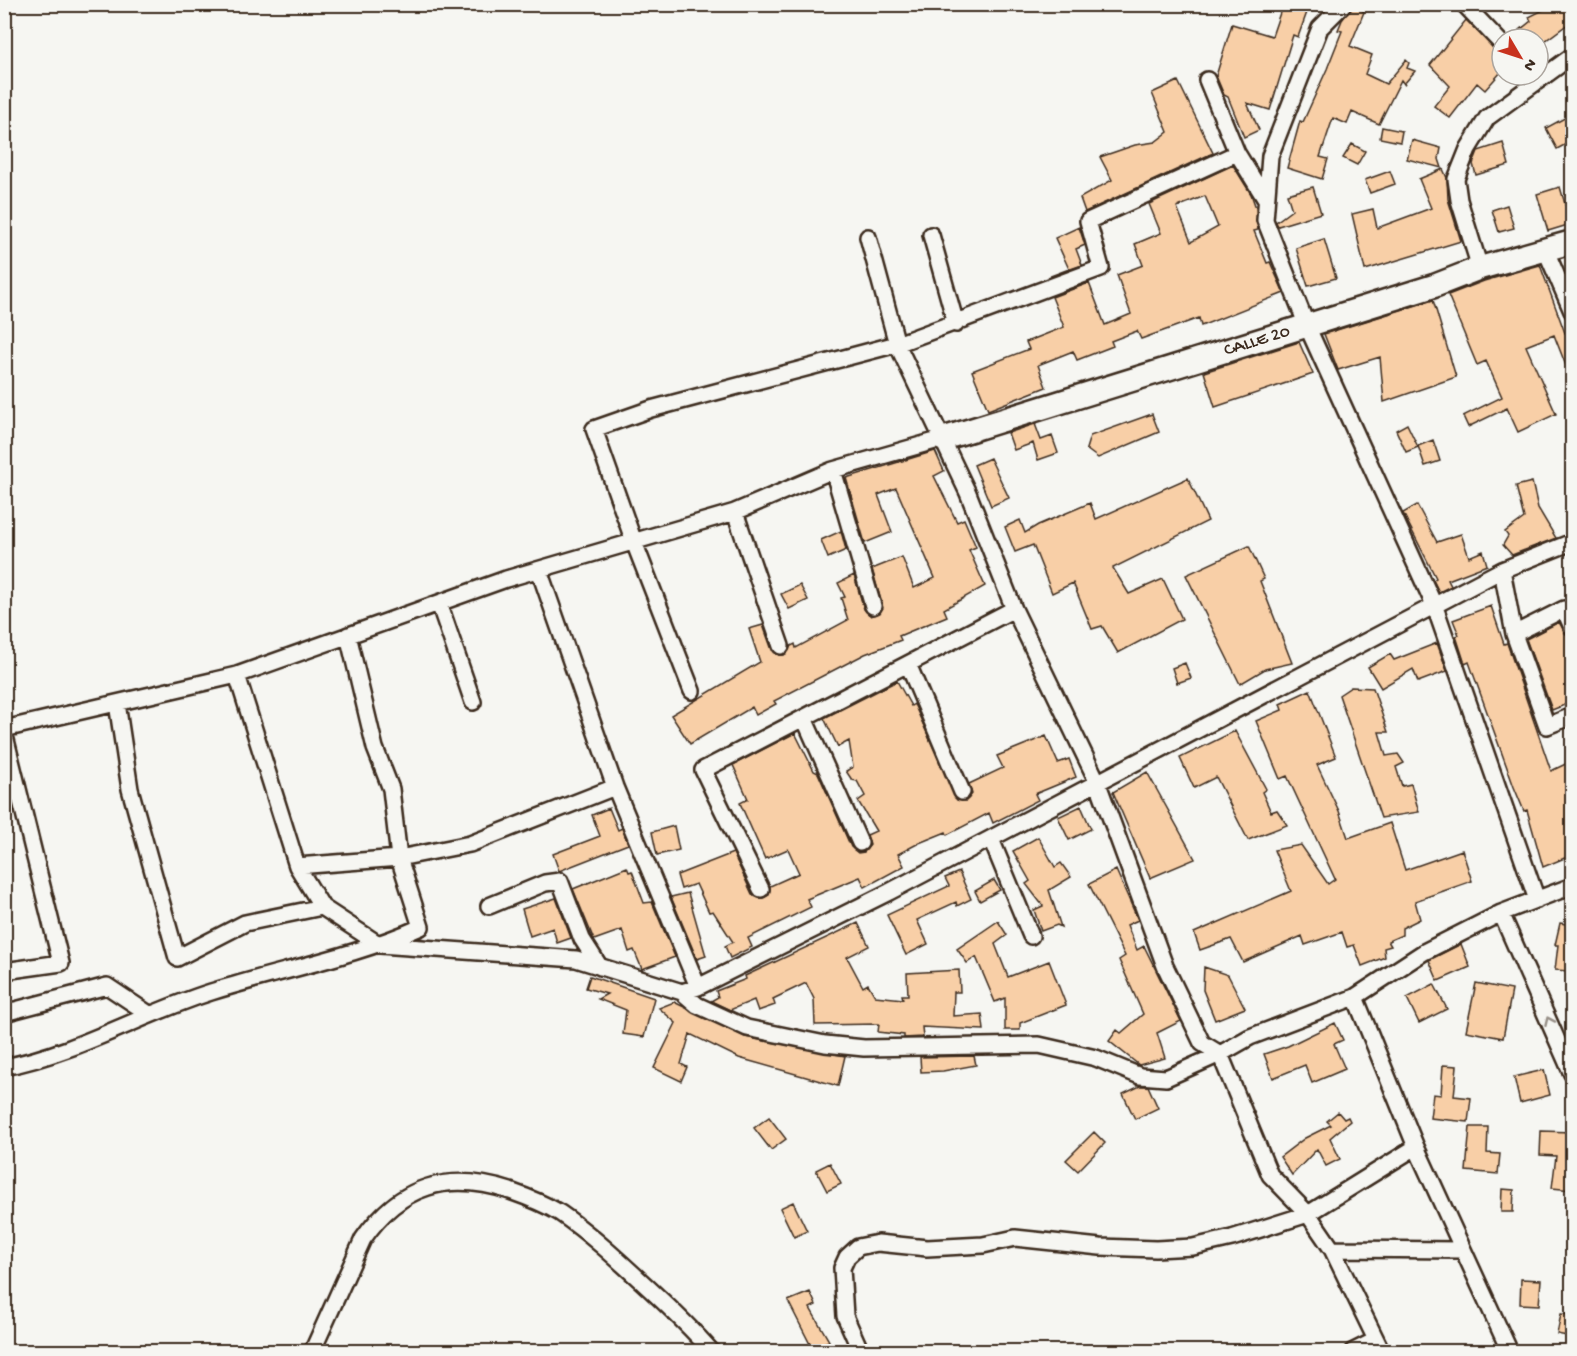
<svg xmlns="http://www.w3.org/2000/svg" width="1577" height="1356" font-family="'Gochi Hand',sans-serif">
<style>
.building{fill:#f8cfa7;stroke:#3b2a1e;stroke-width:1.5;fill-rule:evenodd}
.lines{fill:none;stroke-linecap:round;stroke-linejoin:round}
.minor-casing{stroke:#3b2a1e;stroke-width:20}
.secondary-casing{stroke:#3b2a1e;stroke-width:27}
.minor{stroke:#f6f6f2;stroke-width:15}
.secondary{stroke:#f6f6f2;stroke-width:22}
.oneway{stroke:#989088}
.labels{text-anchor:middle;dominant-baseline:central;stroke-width:6;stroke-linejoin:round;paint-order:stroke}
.street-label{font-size:18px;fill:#3b2a1e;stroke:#f6f6f2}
</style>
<rect width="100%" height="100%" fill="#f6f6f2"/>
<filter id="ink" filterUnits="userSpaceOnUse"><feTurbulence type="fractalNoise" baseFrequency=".0167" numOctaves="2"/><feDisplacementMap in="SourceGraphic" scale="12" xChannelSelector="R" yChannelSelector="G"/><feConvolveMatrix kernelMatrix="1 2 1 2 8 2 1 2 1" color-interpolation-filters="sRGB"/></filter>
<g filter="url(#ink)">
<!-- building -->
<path class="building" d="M1283,4H1310L1298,37L1293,35L1270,110L1247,103L1259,130L1244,137L1228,97L1224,95L1216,76L1232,24L1272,36Z
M1354,4L1364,12L1350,46L1372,55L1365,74L1386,84L1406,60L1409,63L1407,68L1415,71L1404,84L1401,80L1379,124L1352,112L1347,124L1333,118L1320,157L1328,159L1322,179L1287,168L1300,121L1303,122L1327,69L1342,31L1338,30L1342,20Z
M1555,4H1566L1572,21L1542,43L1540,39H1526L1520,30L1531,21L1529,17Z
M1466,20L1502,55V71L1485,90L1477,83L1450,118L1434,106L1450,86L1430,65Z
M1178,81L1213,153L1085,212L1080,198L1112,180L1100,157L1135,145L1155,142L1168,132L1152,93Z
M1572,114V141L1557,149L1546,128Z
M1382,127L1402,131L1400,142L1380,138Z
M1412,140L1441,148L1439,159L1442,168L1407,159Z
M1503,143L1509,165L1476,175L1473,164L1478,151Z
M1352,144L1365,151L1357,165L1343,158Z
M1233,165L1251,194L1256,208L1258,230L1254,231L1267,263L1270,262L1284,293L1201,326L1199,318L1141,339L1137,331L1111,341L1113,346L1077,360L1073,351L1038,365L1046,387L988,410L972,371L1029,349L1026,342L1064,327L1052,297L1089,283L1105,325L1131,314L1117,275L1143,265L1135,244L1161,233L1149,204ZM1205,196L1218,227L1191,242L1177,207Z
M1443,169L1447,178L1448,199L1461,241L1365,270L1352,214L1373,209L1377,228L1431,208L1419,179Z
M1390,171L1395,184L1370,193L1365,180Z
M1313,187L1321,213L1278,226L1276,222L1292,210L1287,194Z
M1560,187L1571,224L1548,231L1537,194Z
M1507,205L1514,228L1499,232L1492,210Z
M1079,227L1085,245L1076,249L1082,265L1048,277L1069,269L1055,238Z
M1324,239L1336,278L1308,286L1296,248Z
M1540,265L1565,333L1572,329V381L1554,335L1526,346L1556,414L1518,432L1507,408L1468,427L1463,416L1502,397L1486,361L1477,365L1448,295L1484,281Z
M1433,300L1456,377L1384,402L1380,357L1338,370L1324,334Z
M1299,342L1313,374L1215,407L1204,372Z
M1152,414L1159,432L1098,458L1086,449L1090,436Z
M1035,424L1041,440L1052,436L1058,453L1038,460L1033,443L1014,450L1008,433Z
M1407,424L1418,447L1406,452L1396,430Z
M1433,440L1440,461L1425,466L1418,446Z
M935,451L944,471L934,476L957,522L964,519L976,547L969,550L985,586L944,609L947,616L899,636L901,640L865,654L774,701L776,704L756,715L752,707L690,744L671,715L760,662L749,629L763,625L772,650L779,655H784L791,646L795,644L796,648L848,620L841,598L845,597L838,583L854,575L864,609L871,616L880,613L883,608L872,569L902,557L914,588L935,578L896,488L878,495L892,532L865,543L846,478Z
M990,458L1009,498L991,506L974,465Z
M1188,478L1208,521L1113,568L1129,594L1163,579L1182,619L1118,653L1102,626L1092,629L1073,583L1052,593L1033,545L1015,552L1005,527L1020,520L1025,533L1038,525L1090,503L1096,519Z
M1532,482L1538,508L1556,538L1512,555L1503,545L1508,536L1505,532L1524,518L1516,486Z
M1417,505L1437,542L1461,534L1469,557L1483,551L1487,565L1448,580L1451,586L1439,592L1433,580L1436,578L1403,513Z
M841,531L846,550L828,558L821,540Z
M1249,546L1264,579L1260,581L1292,663L1265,669L1240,684L1186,575Z
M800,585L808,600L789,609L781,594Z
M1491,606L1504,644L1507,643L1551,771L1572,761V855L1543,867L1527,810L1524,811L1514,787L1469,662L1465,664L1456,636L1459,635L1453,620Z
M1559,622L1566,634L1572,637V702L1552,710L1526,639Z
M1437,643L1447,671L1418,682L1413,669L1381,688L1368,667L1390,654L1394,660Z
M1185,663L1191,678L1177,683L1172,668Z
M897,681L911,706L914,704L957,800L966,801L972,794L969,784L1003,768L997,756L1046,736L1058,763L1069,759L1076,777L1035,794L1038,800L993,823L989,813L947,835L946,832L919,843L898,854L904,866L865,887L860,877L807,899L811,907L748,938L752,947L730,958L725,946L733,942L713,911L709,912L696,884L681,889L677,875L733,853L752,894L761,899L769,895L770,886L799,873L788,849L765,859L740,803L748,799L733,765L795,733L814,771L818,773L851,847L858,853L864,852L870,845L867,835L876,831L858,801L865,796L857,781L852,780L846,771L853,767L849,741L838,747L824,718Z
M1351,687L1373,688L1388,732H1379L1386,756L1398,754L1404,763L1396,767L1402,786L1411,784L1419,812L1381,818L1339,695Z
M1310,690L1336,757L1317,765L1339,811L1348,838L1390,823L1405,870L1462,850L1472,881L1415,901L1420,919L1402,928V935L1388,941L1391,946L1384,948L1385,957L1362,966L1354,945L1347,947L1342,932L1305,945L1302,936L1243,962L1231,939L1200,950L1194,933L1291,891L1274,850L1301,845L1328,884L1335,879L1287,776L1280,779L1256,721L1282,710L1280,704Z
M1235,731L1266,789L1262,792L1271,812L1277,810L1287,825L1248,840L1216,777L1194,788L1180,758Z
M1147,772L1195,859L1150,878L1113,792Z
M1081,806L1091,829L1069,840L1058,817Z
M609,808L618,830L622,828L628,844L559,871L553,854L600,836L592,815Z
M674,826L679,850L657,855L652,832Z
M1038,837L1055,867L1061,863L1071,877L1049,890L1061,927L1057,925L1041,931L1034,910L1043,906L1026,884L1030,881L1013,851Z
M627,867L629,872L632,871L644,903L652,902L675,957L642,969L634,950L629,952L622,930L594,940L573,889Z
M1116,870L1138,920L1127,925L1137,950L1144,946L1181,1021L1157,1033L1165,1058L1139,1065L1109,1041L1117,1030L1121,1033L1143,1014L1119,960L1125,956L1089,884Z
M959,872L971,899L957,906L956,902L917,920L928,944L906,955L887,915L949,886L945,878Z
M994,880L1000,890L980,901L975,891Z
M688,893L706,956L697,959L671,897Z
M556,898L571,938L557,943L553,928L530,936L522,909Z
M998,921L1007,935L995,944L1008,977L1049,961L1066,1005L1020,1023V1030H1005V998L995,1002L976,957L967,963L957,949Z
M858,923L869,946L847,957L863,987L868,984L875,996L903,999L902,995H908L907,973L959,970L960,992H954L953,1016L982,1014L984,1030L922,1027L923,1037L904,1038V1035L878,1032L879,1024L815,1025L814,999L806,983L773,999L775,1005L758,1011L754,1000L730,1010L711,1001L718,997L716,991L746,979L745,976Z
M1560,923L1572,925L1569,971L1555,970L1558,945H1555Z
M1461,944L1470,967L1438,981L1429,960Z
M1204,967L1228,975L1245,1008L1215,1020L1203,990Z
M590,976L654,998L644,1037L623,1034L626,1010L598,999L607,994L586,988Z
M1476,983L1512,990L1503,1038L1466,1031Z
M1434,984L1447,1009L1419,1023L1407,998Z
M674,1002L745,1037L845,1056L838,1086L739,1058L690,1034L681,1064L687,1067L681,1081L654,1068L676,1023L659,1008Z
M1335,1023L1343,1040L1334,1044L1345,1069L1312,1083L1305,1065L1273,1078L1264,1054L1288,1046Z
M974,1056L976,1065L943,1071L921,1072L920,1057Z
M1443,1065L1457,1066L1454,1096L1471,1098L1468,1122L1430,1118L1433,1094L1441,1095Z
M1544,1070L1550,1095L1520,1103L1514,1077Z
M1140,1086H1148L1158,1108L1135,1119L1123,1094Z
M1338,1112L1344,1119L1348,1117L1350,1121L1330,1138L1340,1159L1326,1166L1317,1149L1292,1175L1280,1157L1305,1138L1331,1125L1327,1121Z
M769,1117L786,1139L771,1150L754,1128Z
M1470,1127H1488L1487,1153L1500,1154L1498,1174L1466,1171Z
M1541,1131L1572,1132V1190L1552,1188L1556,1156L1540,1155Z
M1094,1132L1105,1143L1078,1171L1066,1160Z
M830,1163L841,1184L827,1191L816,1170Z
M1502,1189L1514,1190L1513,1212H1501Z
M793,1202L807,1231L794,1237L780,1208Z
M1521,1279L1541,1280L1539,1305L1520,1304Z
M810,1292L816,1305L810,1308L829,1341L812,1348L788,1301Z
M1561,1314L1572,1315V1337L1557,1334Z"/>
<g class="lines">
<!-- minor casing -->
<g class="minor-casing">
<path id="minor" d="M1344,4L1320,28L1270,156L1265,220L1307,326L1435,607L1537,900
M1464,4L1502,44
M1207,80L1237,153L1266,200
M931,235L956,324
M868,237L897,344L968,493L1014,609L1097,781L1165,966L1202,1043L1220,1054L1270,1175L1308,1214L1332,1249L1382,1352
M1546,251L1572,311
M1480,268L1459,200L1456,179L1468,149L1487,118L1572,56
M833,470L873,606
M735,512L781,646
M539,570L615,787L698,987
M1502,570L1514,634L1547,726L1572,716
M439,603L473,702
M1514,634L1564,609L1572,627
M908,664L962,792
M237,675L297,866L322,907
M692,691L634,542L594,429L651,409L897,344L1101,268L1088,221L1237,153
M117,703L130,789L177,958L245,923L322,907L380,945L576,959L682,992L698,987L889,892L1502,570L1572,542
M804,718L860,843
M4,729L237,675L506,579L735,512L833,470L942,439
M4,732L61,963L4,971
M991,839L1031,936
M297,866L399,858L470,844L615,787
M761,889L703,770L1014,609
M489,906L545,883L560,881L582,939L600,967
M1501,913L1572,1074
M682,992L697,1005L747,1028L825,1044L864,1048L1039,1045L1096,1058L1140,1076L1166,1078L1220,1054L1250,1037L1355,997L1424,952L1501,913L1572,886
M1355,997L1416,1147L1510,1352
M4,1013L107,986L149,1014
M4,1067C77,1053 141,1014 211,992C281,970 354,957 421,927L399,858L391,789L375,748L348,635
M1332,1249L1462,1250
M312,1352L363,1239C400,1185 448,1171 510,1191C527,1197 545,1204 560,1213C589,1233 615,1257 641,1281C665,1303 690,1326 712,1352
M861,1352L845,1316L842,1268L847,1257L858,1247L878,1243L927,1248L983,1245L1015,1238L1100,1247L1156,1249L1193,1247L1232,1238L1308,1214L1416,1147
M1352,1352L1376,1340"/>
</g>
<!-- secondary casing -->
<g class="secondary-casing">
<g id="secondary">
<path id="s1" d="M942,439L1434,286L1480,268L1572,242"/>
</g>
</g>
<!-- minor -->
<use href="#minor" class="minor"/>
<!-- secondary -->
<use href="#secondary" class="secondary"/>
</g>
<!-- one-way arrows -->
<defs><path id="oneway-chevron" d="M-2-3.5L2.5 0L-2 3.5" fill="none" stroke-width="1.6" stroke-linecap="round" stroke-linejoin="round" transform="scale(1.5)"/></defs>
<use class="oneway" href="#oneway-chevron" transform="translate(1549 1021) rotate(-114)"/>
</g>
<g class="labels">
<!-- street labels -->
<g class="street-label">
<text stroke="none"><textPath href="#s1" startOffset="330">CALLE 20</textPath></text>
</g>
</g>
<!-- margin -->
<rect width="1577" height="1356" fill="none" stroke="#f6f6f2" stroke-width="24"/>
<rect x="12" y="12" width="1553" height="1332" fill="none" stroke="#3b2a1e" stroke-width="2" filter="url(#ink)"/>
<!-- north arrow -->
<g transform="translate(1520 57) rotate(129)"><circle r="28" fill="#f6f6f2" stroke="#aba49d" stroke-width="1.5"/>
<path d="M0-4.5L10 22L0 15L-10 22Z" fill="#c8321e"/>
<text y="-9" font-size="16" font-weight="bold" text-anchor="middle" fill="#3b2a1e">N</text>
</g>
</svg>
